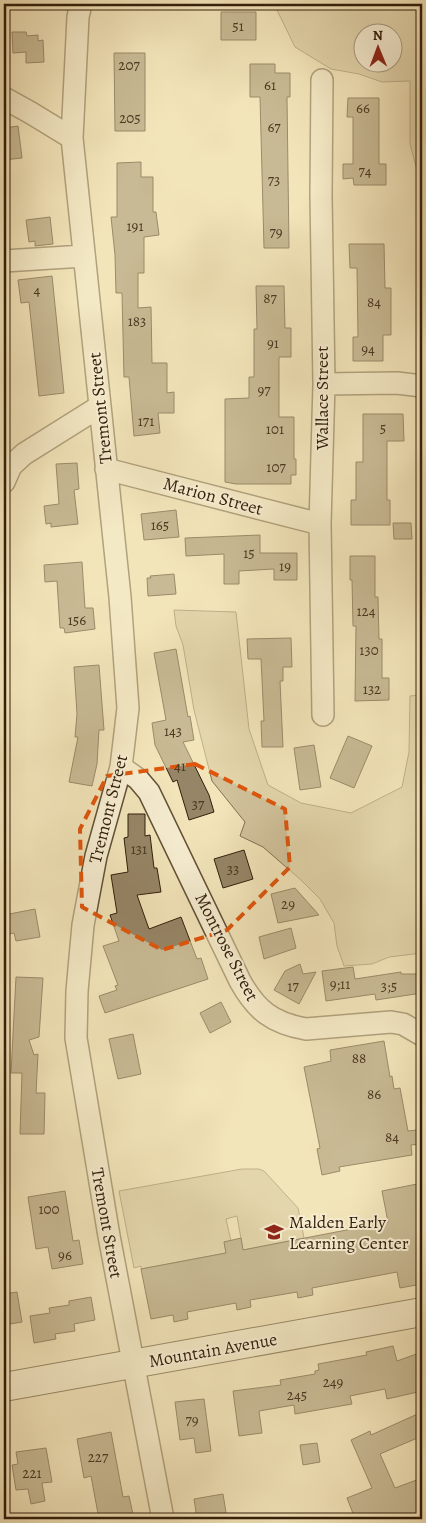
<svg xmlns="http://www.w3.org/2000/svg" width="426" height="1523" font-family="Alegreya,serif">
<style>
.green{fill:#d2c39c;stroke:#827053;fill-rule:evenodd}
.building{fill:#968566;stroke:#321e0a}
.lines{fill:none;stroke-linecap:round;stroke-linejoin:round}
.street-casing{stroke:#625036;stroke-width:24}
.secondary-casing{stroke:#321e0a;stroke-width:30}
.street{stroke:#f7eed2;stroke-width:21}
.secondary{stroke:#f7eed2;stroke-width:28}
.marked{fill:none;stroke:#df560c;stroke-width:4;stroke-dasharray:10 6;stroke-linejoin:round}
.labels{text-anchor:middle;dominant-baseline:central;stroke-width:4;stroke-linejoin:round;paint-order:stroke}
.number-label{font-size:15px;fill:#4b3821}
.street-label{font-size:18px;fill:#321e0a;stroke:#f7eed2}
.poi-label{font-size:18px;fill:#321e0a;stroke:#f7eed2;text-anchor:start}
</style>
<rect width="100%" height="100%" fill="#f3e5ba"/>
<filter id="stains"><feTurbulence type="fractalNoise" baseFrequency=".004" numOctaves="4"/><feColorMatrix values="0 0 0 0 .2 0 0 0 0 .09 0 0 0 0 .02 0 0 0 .5 -.17"/></filter>
<radialGradient id="worn" r=".72"><stop offset=".6" stop-color="#630" stop-opacity="0"/><stop offset="1" stop-color="#630" stop-opacity=".3"/></radialGradient>
<!-- green -->
<path class="green" d="M274,4H422V264H419L417,170L410,144V81L382,82L359,74L331,69L295,47ZM364,32H394V62H364Z
M174,610L236,612L249,729L268,785L301,803L351,813L402,787L409,752L410,696L422,695V953L389,957L372,964L344,966L337,946L334,923L320,899L302,881L263,847L240,836L245,822L212,781L194,710L183,645L176,626Z
M242,1169H259L264,1171L298,1208L304,1238L243,1250L237,1216L226,1219L231,1241L224,1242L226,1253L141,1269V1266L134,1268L119,1191Z"/>
<!-- building -->
<path class="building" d="M221,12H256V40H221Z
M12,32H26L27,36L38,35V41L43,40L44,62L26,63V52L13,53Z
M114,53H145V131H115Z
M250,64H275V73H290V97H287L289,248H264L260,97H250Z
M348,98H379V164H386V185H354L353,178L343,179V164H353V117H347Z
M18,126L22,158L4,160V128Z
M141,162V177H153V212H156L159,235L144,237V273H138V308L151,307L152,363H167V393L174,392V413H158L160,433L134,436L129,377H124L122,293H116L115,255L111,217H117V163Z
M50,217L53,244L35,246V241L29,242L26,220Z
M349,244H384L385,288H391V335H383V361H353V337H358L357,268H350Z
M52,276L64,393L39,396L29,302L21,303L18,280Z
M256,286H284L285,328H291V357H279V417H294V459H296V475H291V484H236L225,482V399L249,398V377H254V329H257Z
M363,414H403L404,441H387V500H390V525H351V500H356V462H363Z
M77,463L79,489L74,490L78,524L51,527V523L46,524L44,506L59,504L56,464Z
M176,510L179,537L144,540L141,514Z
M393,523H411L412,539H394Z
M260,535V553H297V580H274V569L239,571V584H224V554L186,556L185,538Z
M350,556H375V597H378L379,639H382V678H389V700L355,701L356,626H353L352,580H350Z
M82,562L85,608H93L95,629L65,633L64,628H60L57,581L45,582L44,565Z
M174,574L176,594L148,596L147,578H151L150,576Z
M291,638L292,667H283V681H280L283,747H262L261,721H264L261,659H248L247,639Z
M176,649L188,717L190,716L194,740L183,742L209,795L214,812L189,820L177,780L173,782L155,745L152,723L166,720L154,653Z
M99,665L104,730H99L97,764L92,786L69,782L78,737H75L77,714L74,667Z
M348,736L372,746L354,788L330,778Z
M314,745L321,787L300,790L294,748Z
M128,814H145V836L150,835L154,868H157L161,892L137,895L149,929L181,917L197,959L201,958L208,979L105,1013L99,996L117,990L115,986L118,985L103,946L119,941L110,915L117,913L111,875L128,872L124,838L128,837Z
M244,850L253,879L223,888L214,859Z
M295,888L319,915L278,923L271,894Z
M35,909L40,937L16,941L14,933L4,935V915Z
M291,928L296,948L264,959L259,937Z
M300,964L303,974L316,972L299,1004L274,990L285,971Z
M353,967L355,979L401,972V974H422V993L376,1000L375,994L326,1001L322,971Z
M16,977L43,978L39,1037L29,1040L34,1055L38,1054L36,1093H45L44,1134H20L22,1073H11Z
M221,1002L231,1022L210,1033L200,1013Z
M133,1034L141,1074L118,1079L109,1039Z
M384,1041L390,1077L392,1076L394,1089L400,1088L408,1131L417,1130L420,1144L411,1145L412,1155L339,1167L340,1171L322,1175L317,1149L320,1148L304,1067L331,1061L330,1050Z
M422,1183V1284L400,1288L397,1272L312,1288L313,1295L298,1298L297,1292L250,1300L251,1307L237,1310L236,1303L187,1312L188,1319L174,1322L173,1315L151,1319L141,1269L226,1253L224,1242L241,1238L243,1250L388,1222L382,1191Z
M65,1191L73,1241L79,1240L83,1264L52,1269L48,1247L36,1249L28,1197Z
M17,1292L22,1322L4,1325V1294Z
M91,1297L95,1320L74,1324L75,1331L55,1334L56,1339L34,1343L30,1316L50,1313L49,1308L69,1305V1301Z
M393,1346L397,1361L422,1352V1391L387,1399L385,1389L350,1396L352,1404L295,1414L294,1405L259,1411L262,1433L239,1436L233,1391L281,1385L280,1380L315,1374V1371L319,1370L318,1364L367,1355L366,1352Z
M204,1399L211,1451L196,1453L194,1438L180,1440L175,1402Z
M422,1412V1436L380,1454L395,1488L422,1478V1519H364L362,1513L354,1516L347,1498L372,1488L351,1440L370,1431L371,1435Z
M111,1432L123,1497L129,1496L134,1519H99L91,1476L84,1478L77,1439Z
M317,1443L320,1462L303,1465L300,1445Z
M46,1448L52,1482L42,1483L45,1501L31,1504L28,1489L16,1490L12,1465L18,1464L16,1452Z
M223,1494L227,1519H197L194,1499Z"/>
<g class="lines">
<!-- street casing -->
<g class="street-casing">
<path id="street" d="M81,4L78,17L72,138L120,597L128,708L121,767L96,856L83,925L77,991L76,1038L109,1236L163,1519
M322,80L321,195L324,384L320,524L323,715
M4,98L31,113L72,138
M4,261L84,256
M324,384L397,383L422,386
M106,469L320,524
M4,482L11,466L24,454L99,407
M121,767L138,779L149,792L240,981C256,1010 272,1023 306,1029L391,1022L403,1024L422,1035"/>
</g>
<!-- secondary casing -->
<g class="secondary-casing">
<path id="secondary" d="M4,1387L422,1312"/>
</g>
<!-- street -->
<use href="#street" class="street"/>
<!-- secondary -->
<use href="#secondary" class="secondary"/>
</g>
<!-- marked area -->
<path d="M0 0H426V1523H0ZM195,764L285,809L290,867L227,930L162,950L82,907L80,829L107,776Z" fill="#f3e5ba" fill-opacity=".55" fill-rule="evenodd"/>
<path class="marked" d="M195,764L285,809L290,867L227,930L162,950L82,907L80,829L107,776Z"/>
<!-- icons -->
<defs>
<g id="school-bare" transform="scale(1.5)"><path d="M0-5L7-2L0 1L-7-2ZM-4 1L0 2.5L4 1V4Q0 6-4 4Z" fill="#8f2418" stroke="#f7eed2" stroke-width="2.5" paint-order="stroke"/></g>
</defs>
<g fill-rule="evenodd">
<use href="#school-bare" x="274" y="1232"/>
</g>
<g class="labels">
<!-- number labels -->
<g class="number-label">
<text x="238" y="26">51</text>
<text x="129" y="65">207</text>
<text x="270" y="85">61</text>
<text x="363" y="108">66</text>
<text x="130" y="118">205</text>
<text x="274" y="127">67</text>
<text x="365" y="171">74</text>
<text x="274" y="180">73</text>
<text x="135" y="226">191</text>
<text x="276" y="232">79</text>
<text x="37" y="290">4</text>
<text x="270" y="298">87</text>
<text x="374" y="302">84</text>
<text x="137" y="321">183</text>
<text x="273" y="343">91</text>
<text x="368" y="349">94</text>
<text x="264" y="390">97</text>
<text x="146" y="421">171</text>
<text x="383" y="428">5</text>
<text x="275" y="429">101</text>
<text x="276" y="467">107</text>
<text x="160" y="525">165</text>
<text x="249" y="553">15</text>
<text x="285" y="566">19</text>
<text x="366" y="611">124</text>
<text x="77" y="620">156</text>
<text x="369" y="650">130</text>
<text x="372" y="689">132</text>
<text x="173" y="731">143</text>
<text x="180" y="766">41</text>
<text x="198" y="804">37</text>
<text x="139" y="849">131</text>
<text x="233" y="869">33</text>
<text x="288" y="904">29</text>
<text x="340" y="984">9;11</text>
<text x="293" y="986">17</text>
<text x="389" y="986">3;5</text>
<text x="359" y="1058">88</text>
<text x="374" y="1094">86</text>
<text x="392" y="1137">84</text>
<text x="49" y="1209">100</text>
<text x="65" y="1255">96</text>
<text x="333" y="1382">249</text>
<text x="297" y="1395">245</text>
<text x="192" y="1420">79</text>
<text x="98" y="1457">227</text>
<text x="32" y="1473">221</text>
</g>
<!-- street labels -->
<g class="street-label">
<text transform="translate(322 398) rotate(-90)">Wallace Street</text>
<text transform="translate(100 408) rotate(-96)">Tremont Street</text>
<text transform="translate(213 496) rotate(15)">Marion Street</text>
<text transform="translate(108 809) rotate(-76)">Tremont Street</text>
<text transform="translate(227 947) rotate(63)">Montrose Street</text>
<text transform="translate(107 1223) rotate(80)">Tremont Street</text>
<text transform="translate(213 1350) rotate(-10)">Mountain Avenue</text>
</g>
<!-- poi labels -->
<g class="poi-label">
<text x="289" y="1222">Malden Early<tspan x="289" dy="21">Learning Center</tspan></text>
</g>
</g>
<!-- margin -->
<rect width="426" height="1523" fill="none" stroke="#f3e5ba" stroke-width="20"/>
<rect x="5" y="5" width="416" height="1513" fill="none" stroke="#321e0a" stroke-width="2.5"/>
<rect x="10" y="10" width="406" height="1503" fill="none" stroke="#321e0a"/>
<!-- north arrow -->
<g transform="translate(378 48) rotate(359)"><circle r="24" fill="#f7eed2" stroke="#a89b82"/>
<path d="M0-4L9 19L0 12L-9 19Z" fill="#8f2418"/>
<text y="-8" font-size="14" font-weight="bold" text-anchor="middle" fill="#321e0a">N</text>
</g>
<rect width="100%" height="100%" filter="url(#stains)"/>
<rect width="100%" height="100%" fill="url(#worn)"/>
</svg>
